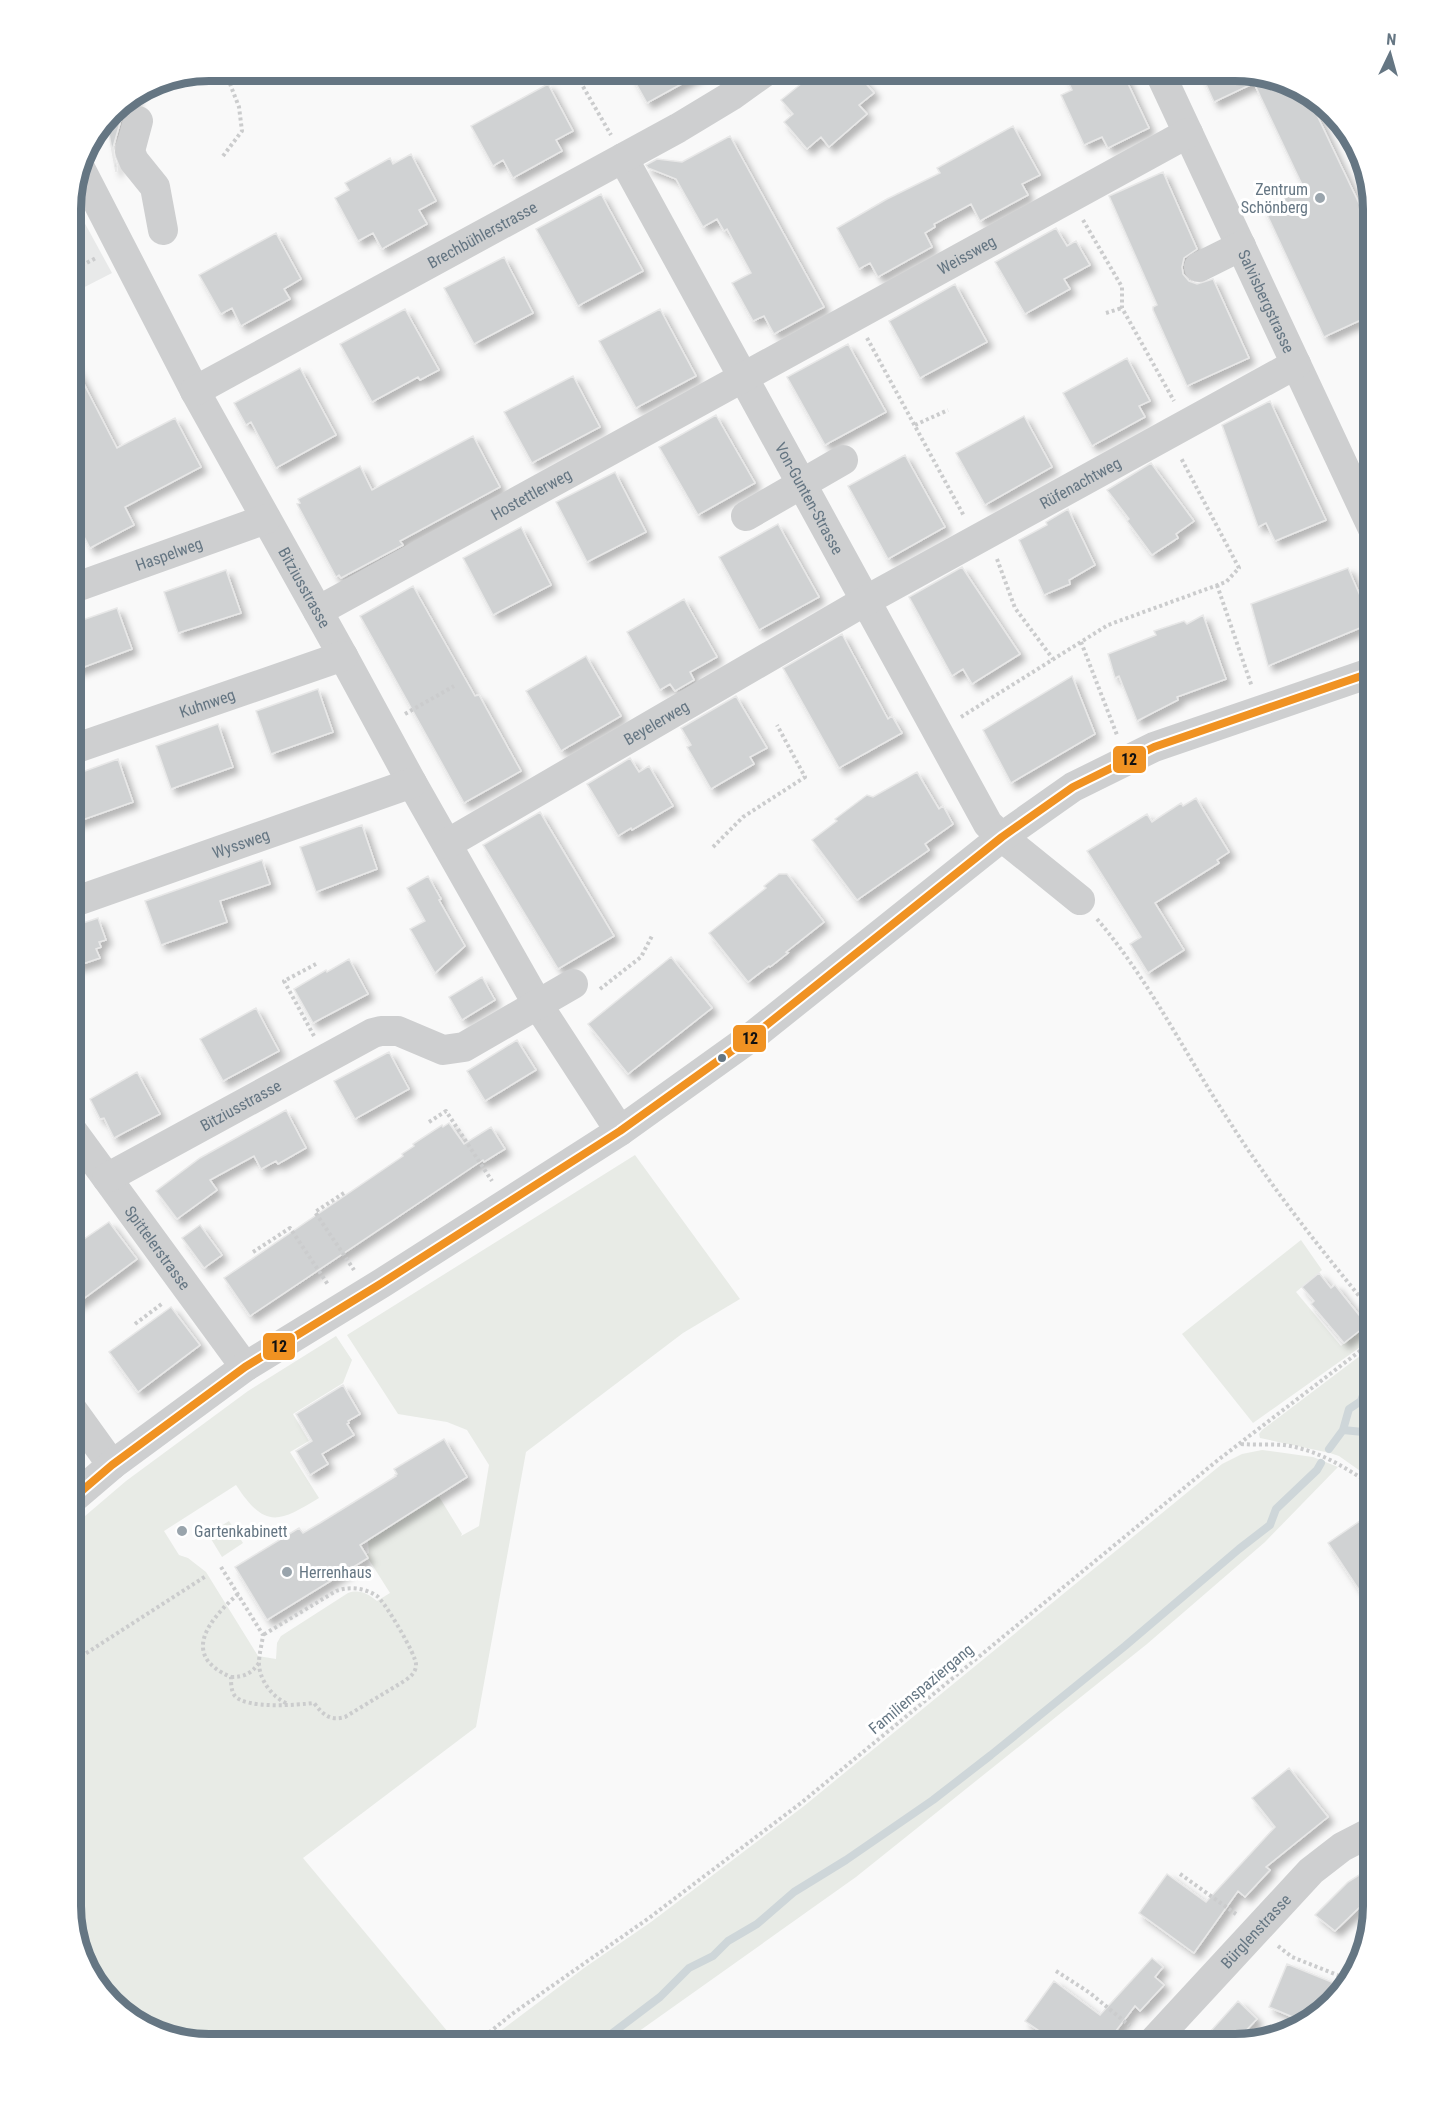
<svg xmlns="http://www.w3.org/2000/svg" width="1444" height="2115" font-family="'Roboto Condensed',sans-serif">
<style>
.built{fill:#e8e9e9}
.green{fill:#e8ebe6}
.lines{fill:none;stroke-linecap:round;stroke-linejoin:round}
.stream{stroke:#ced6d9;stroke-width:8}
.building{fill:#d0d2d3;stroke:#e8e8e8;stroke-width:1.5;filter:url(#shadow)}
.path{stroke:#cbcccd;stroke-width:4;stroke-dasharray:3 3;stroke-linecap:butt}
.minor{stroke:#cecfd0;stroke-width:30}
.bus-1-casing{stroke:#fff;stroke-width:12}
.bus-1{stroke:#f09222;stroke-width:8}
.poi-dot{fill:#99a4ac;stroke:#fff;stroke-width:2}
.bus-dot{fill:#657683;stroke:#fff;stroke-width:2}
.labels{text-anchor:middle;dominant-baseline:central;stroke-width:6;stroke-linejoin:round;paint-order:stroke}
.poi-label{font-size:16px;fill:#657683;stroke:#fff;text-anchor:start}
.street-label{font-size:16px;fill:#657683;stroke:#fff}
.rim{fill:none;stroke:#657683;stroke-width:8}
.line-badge{stroke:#fff;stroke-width:2}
.pale-badge-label{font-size:16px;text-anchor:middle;font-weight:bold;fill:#111}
</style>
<defs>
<filter id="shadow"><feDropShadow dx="5.5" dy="5.5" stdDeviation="3" flood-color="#0004"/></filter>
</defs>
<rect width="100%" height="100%" fill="#f9f9f9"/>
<!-- built -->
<path class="built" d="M71,198L112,273L71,294Z"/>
<!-- green -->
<path class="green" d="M635,1155L740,1299L683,1333L526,1452L476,1727L303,1858L458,2044H200L140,2026L89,1975L71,1906V1528L126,1481L248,1391L336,1336L352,1360L343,1383L293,1414L309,1441L290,1452L319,1498C278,1523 265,1529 236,1485L164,1531L179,1555L188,1558L206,1572L258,1656L276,1659L277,1643L281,1636L348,1593C360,1589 368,1594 377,1601L390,1593L366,1555L369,1553L368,1540L431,1501V1499L438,1495L462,1534L461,1536L479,1526L489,1465L467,1430L447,1422L398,1414L347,1335Z
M1301,1240L1322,1270L1296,1292L1341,1346L1368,1324L1373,1331V1338L1253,1423L1182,1334Z
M1373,1346V1480L1339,1456L1330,1453L1260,1438L1259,1434L1262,1430Z
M1262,1450L1313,1457L1338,1467L1265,1542L1147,1644L856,1877L621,2044H483L584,1968L651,1922L804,1806L1222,1464L1242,1454Z
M229,1521L243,1543L222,1557L208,1534Z"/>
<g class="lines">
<!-- stream -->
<path class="stream" d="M1343,1430L1373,1433
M1329,1449L1343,1430L1349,1409L1361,1401L1368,1382
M598,2044L660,1997L689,1968L713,1956L728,1941L757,1924L794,1892L846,1860L933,1800L991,1755L1125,1646L1239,1549L1270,1525L1276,1509L1317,1470L1321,1463"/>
</g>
<!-- building -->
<path class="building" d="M629,71H705L647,103Z
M817,71H855L874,93L859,105L867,114L829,147L821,137L807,149L784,122L793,114L781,100Z
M1063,71H1122L1149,128L1108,148L1102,137L1084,145L1061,95L1072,90Z
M1200,71H1244L1306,92L1374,235V314L1324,337L1264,208L1304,189L1254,83L1214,102Z
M548,84L573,131L556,140L562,151L513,178L503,160L493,166L471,126Z
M136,94L134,104L126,108L122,116L113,147L114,157L117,166L116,172L106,118L111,111Z
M1013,126L1040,175L1022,184L1028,195L980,221L971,204L934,224L935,227L925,233L932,247L878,277L870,263L859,269L837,228L887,199L940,173L937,168Z
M730,136L824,307L774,334L764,316L753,321L732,283L751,273L727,229L724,231L717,219L703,227L676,179L648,168L646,165L657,159L682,162Z
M411,154L436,201L419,210L427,224L382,249L373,233L358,241L335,198L349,190L345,183L390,158L393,164Z
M1163,172L1197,249L1184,258L1182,267L1183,274L1189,281L1197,284L1213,279L1249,358L1187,386L1153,310V307L1157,305L1109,196Z
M601,194L643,271L578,306L536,229Z
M1056,228L1067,246L1076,241L1090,265L1064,279L1070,289L1025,314L995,262Z
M276,233L301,279L284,289L290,299L241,326L232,308L221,314L199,275Z
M504,257L533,313L474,344L444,288Z
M955,284L987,342L920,378L889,321Z
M405,309L439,370L420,380L418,377L372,402L340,344Z
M660,309L696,376L636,408L599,341Z
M848,344L886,412L825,445L787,377Z
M1127,358L1150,401L1139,406L1145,417L1092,446L1063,393Z
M71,359L117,448L175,418L201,467L125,507L134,525L90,548L71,512Z
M300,368L336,435L276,468L251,422L246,425L234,403Z
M573,376L600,427L532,463L504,412Z
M1270,401L1326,520L1275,541L1266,523L1258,527L1222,425Z
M716,415L755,483L698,515L659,447Z
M1024,416L1052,467L985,505L956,453Z
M473,436L500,487L400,541L403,545L386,554L341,578L339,575L336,577L297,504L300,503L298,499L360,466L372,490Z
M905,455L945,527L888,559L848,486Z
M1151,463L1194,521L1176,534L1178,538L1152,555L1127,521L1129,519L1107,490Z
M615,472L646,532L587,562L556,502Z
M1068,509L1095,565L1069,580L1070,584L1044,595L1019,540L1047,525L1046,522Z
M778,524L819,597L759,630L719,557Z
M521,527L551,585L493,615L463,558Z
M962,567L1020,654L972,684L963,669L952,676L909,597Z
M1348,568L1372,623L1268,666L1251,604Z
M226,570L241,613L178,633L164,592Z
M413,586L475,696L479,695L521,771L464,803L360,616Z
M684,599L717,657L690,672L694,680L675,691L670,684L660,690L627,632Z
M117,608L132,649L71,672V624Z
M1203,615L1226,679L1177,697L1178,700L1137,721L1119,676L1115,678L1108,654L1156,635L1154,631L1184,621L1187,624Z
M842,634L888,719L892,716L902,733L839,768L783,668Z
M586,656L621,716L561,751L526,691Z
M1072,676L1095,734L1011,783L983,730Z
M318,689L333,732L271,754L256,711Z
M736,696L767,748L750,757L754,764L711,789L687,747L691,745L681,728Z
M218,724L233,767L171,789L156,746Z
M630,758L639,772L649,766L673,806L632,830L631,828L618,836L587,784Z
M118,759L133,802L71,824V776Z
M917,772L939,809L943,806L953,824L925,844L929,850L857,900L812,840L837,821L835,819L867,795L873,797Z
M1196,798L1229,852L1217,860L1219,863L1155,903L1184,950L1148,973L1130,944L1141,937L1087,851L1147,814L1152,822L1181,803L1183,806Z
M540,812L614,936L558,969L483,845Z
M362,825L377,869L316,892L300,847Z
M262,860L270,884L220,901L227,922L161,945L145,901Z
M779,874H787L824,922L786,952L788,953L770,967L769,966L748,982L709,933L766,888L764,886Z
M428,876L441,899L439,900L465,946L435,973L410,929L425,921L407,888Z
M98,918L106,940L99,942L101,947L96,949L100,958L71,968V927Z
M671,957L712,1008L628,1074L588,1024Z
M349,959L368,994L313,1023L294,989L326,970L327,972Z
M482,977L495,1000L462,1020L449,997Z
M256,1008L279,1051L223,1081L200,1039Z
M517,1040L536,1070L485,1101L467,1071Z
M389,1052L409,1089L355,1119L334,1081Z
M137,1072L160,1114L114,1138L104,1118L100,1119L90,1099Z
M286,1110L306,1148L278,1164L276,1161L261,1169L254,1156L210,1180L217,1190L177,1219L156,1191L200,1158Z
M449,1123L464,1144L491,1127L505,1149L484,1162L483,1160L250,1316L224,1278L403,1156L402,1154L414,1146L413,1144L442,1125L443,1127Z
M109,1222L137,1259L71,1308V1248Z
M200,1225L222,1255L204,1268L182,1238Z
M1319,1273L1331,1288L1335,1285L1367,1325L1344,1343L1311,1304L1314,1301L1302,1287Z
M171,1307L200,1345L138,1392L109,1352Z
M343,1385L360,1414L348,1421L349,1423L347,1424L354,1435L322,1454L328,1464L310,1475L296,1451L312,1441L296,1414Z
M444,1439L467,1477L360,1545L368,1558L267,1620L235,1567L299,1528L303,1533L320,1523L396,1476L395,1475L397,1474L394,1469Z
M1373,1512V1611L1328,1543Z
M1289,1768L1328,1817L1266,1867L1270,1870L1245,1897L1238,1891L1194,1953L1139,1913L1167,1874L1206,1902L1275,1827L1252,1798Z
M1373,1866V1906L1370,1920L1361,1906L1335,1931L1315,1915L1348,1882Z
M1152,1958L1163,1967L1155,1977L1164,1985L1140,2011L1135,2006L1106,2044H1058L1025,2021L1054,1981L1100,2015Z
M1287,1964L1344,1987L1307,2023L1269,2007Z
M1238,2001L1257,2019L1233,2044H1199Z"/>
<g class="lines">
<!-- path -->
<path class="path" d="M574,71L611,135
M223,156L242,131L239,107L225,71
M1083,220L1122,287V308L1174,401
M71,271L96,258
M1106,313L1122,308
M867,338L964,516
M915,425L948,410
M997,559L1015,608L1053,659
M1217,585L1252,687
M1081,642L1117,735
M405,714L454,686
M961,717L1108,625L1226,582L1239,568L1181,458
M713,847L743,817L805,777L777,725
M1097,919C1150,981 1186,1056 1231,1124C1274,1191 1323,1252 1373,1313
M600,989L641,957L653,934
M314,1036L284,981L316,964
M429,1122L446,1111L492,1181
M344,1193L315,1212L354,1270
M253,1252L290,1228L329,1286
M135,1324L163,1303
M1241,1444C1255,1445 1270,1444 1284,1445C1318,1450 1345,1467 1373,1486
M221,1567L263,1635C262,1644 259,1654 259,1663C259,1680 273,1698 288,1704
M238,1594C210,1619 179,1655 231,1677C231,1683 231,1691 235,1696C246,1709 298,1705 314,1703C323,1715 330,1721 345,1717L406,1680C411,1676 416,1672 416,1665C417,1656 385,1602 377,1596C365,1588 349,1586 336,1591L263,1635
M71,1663L206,1576
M231,1677C244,1677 251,1674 259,1663
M1180,1874L1236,1914
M1278,1946L1292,1957L1350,1980
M1056,1971L1090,1993L1130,2026
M475,2044L512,2014L649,1918L801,1803L1218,1460L1373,1341"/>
<!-- minor -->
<g class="minor">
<path id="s1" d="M1159,71L1373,529"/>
<path d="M138,121L130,151L134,161L155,187L163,230"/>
<path id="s2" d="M623,158L988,824L1002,837L1080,900"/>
<path id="s3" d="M79,166L195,391L343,656L412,783L538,1005L620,1131"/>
<path d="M1199,267L1241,246"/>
<path id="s4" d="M195,391L678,128L731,96L766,71"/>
<path d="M746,516L843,460"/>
<path id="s5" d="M71,589L266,519"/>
<path id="s6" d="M318,611L1188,133"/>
<path id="s7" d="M71,750L343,656"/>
<path id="s8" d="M447,844L865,601L1296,364"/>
<path id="s9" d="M71,903L412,783"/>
<path id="s10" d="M71,1129L245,1367"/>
<path id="s11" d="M107,1178L373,1033L381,1031H398L443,1050L464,1047L573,984"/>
<path d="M71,1408L112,1465"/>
<path d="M71,1500L112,1465L245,1367L382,1283L620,1131L754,1035L1002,837L1073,787L1154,747L1373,672"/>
<path id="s12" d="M1151,2044L1311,1871L1342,1847L1373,1831"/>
</g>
<!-- bus-1 casing -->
<g class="bus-1-casing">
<path id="bus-1" d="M71,1500L112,1465L245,1367L382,1283L620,1131L754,1035L1002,837L1073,787L1154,747L1373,672"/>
</g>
<!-- bus-1 -->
<use href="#bus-1" class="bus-1"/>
</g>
<!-- markers -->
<g class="poi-dot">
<circle cx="1320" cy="198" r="6"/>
<circle cx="182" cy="1531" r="6"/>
<circle cx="287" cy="1572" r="6"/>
</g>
<circle class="bus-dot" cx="722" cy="1058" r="5"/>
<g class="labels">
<!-- poi labels -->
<g class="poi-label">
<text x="1308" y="189" text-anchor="end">Zentrum<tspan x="1308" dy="18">Schönberg</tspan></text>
<text x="194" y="1531">Gartenkabinett</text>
<text x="299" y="1572">Herrenhaus</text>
</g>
<!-- street labels -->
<g class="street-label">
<text stroke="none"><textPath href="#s4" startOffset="327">Brechbühlerstrasse</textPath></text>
<text stroke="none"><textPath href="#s6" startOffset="740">Weissweg</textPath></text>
<text stroke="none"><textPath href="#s1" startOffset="254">Salvisbergstrasse</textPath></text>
<text stroke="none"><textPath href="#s8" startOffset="729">Rüfenachtweg</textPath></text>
<text stroke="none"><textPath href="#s6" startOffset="243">Hostettlerweg</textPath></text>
<text stroke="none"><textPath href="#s2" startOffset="388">Von-Gunten-Strasse</textPath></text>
<text stroke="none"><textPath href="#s5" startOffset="104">Haspelweg</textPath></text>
<text stroke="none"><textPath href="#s3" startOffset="478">Bitziusstrasse</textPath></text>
<text stroke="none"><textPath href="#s7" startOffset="144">Kuhnweg</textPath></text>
<text stroke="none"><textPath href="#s8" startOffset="242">Beyelerweg</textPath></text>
<text stroke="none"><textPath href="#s9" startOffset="180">Wyssweg</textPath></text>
<text stroke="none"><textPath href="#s11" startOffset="152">Bitziusstrasse</textPath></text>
<text stroke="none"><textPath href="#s10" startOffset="147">Spittelerstrasse</textPath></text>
<text transform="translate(921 1689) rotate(-40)">Familienspaziergang</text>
<text stroke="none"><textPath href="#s12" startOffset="154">Bürglenstrasse</textPath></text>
</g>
</g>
<!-- crop -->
<path d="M0 0H1444V2115H0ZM209 81H1235A128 128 0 0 1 1363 209V1906A128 128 0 0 1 1235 2034H209A128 128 0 0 1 81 1906V209A128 128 0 0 1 209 81Z" fill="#fff" fill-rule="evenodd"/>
<path class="rim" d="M209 81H1235A128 128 0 0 1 1363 209V1906A128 128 0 0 1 1235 2034H209A128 128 0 0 1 81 1906V209A128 128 0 0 1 209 81Z"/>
<g class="line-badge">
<rect x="1112" y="745" width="35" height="29" rx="6" fill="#f09222"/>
<rect x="732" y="1024" width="35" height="29" rx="6" fill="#f09222"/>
<rect x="262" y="1332" width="34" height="29" rx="6" fill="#f09222"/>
</g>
<g class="pale-badge-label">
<text x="1129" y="765">12</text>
<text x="750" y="1044">12</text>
<text x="279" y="1352">12</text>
</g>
<!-- north arrow -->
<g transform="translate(1390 54) rotate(5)" stroke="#ffffff" stroke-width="4.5" paint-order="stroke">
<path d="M0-4.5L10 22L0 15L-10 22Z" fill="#657683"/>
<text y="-9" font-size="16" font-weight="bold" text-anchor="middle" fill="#657683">N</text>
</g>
</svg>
